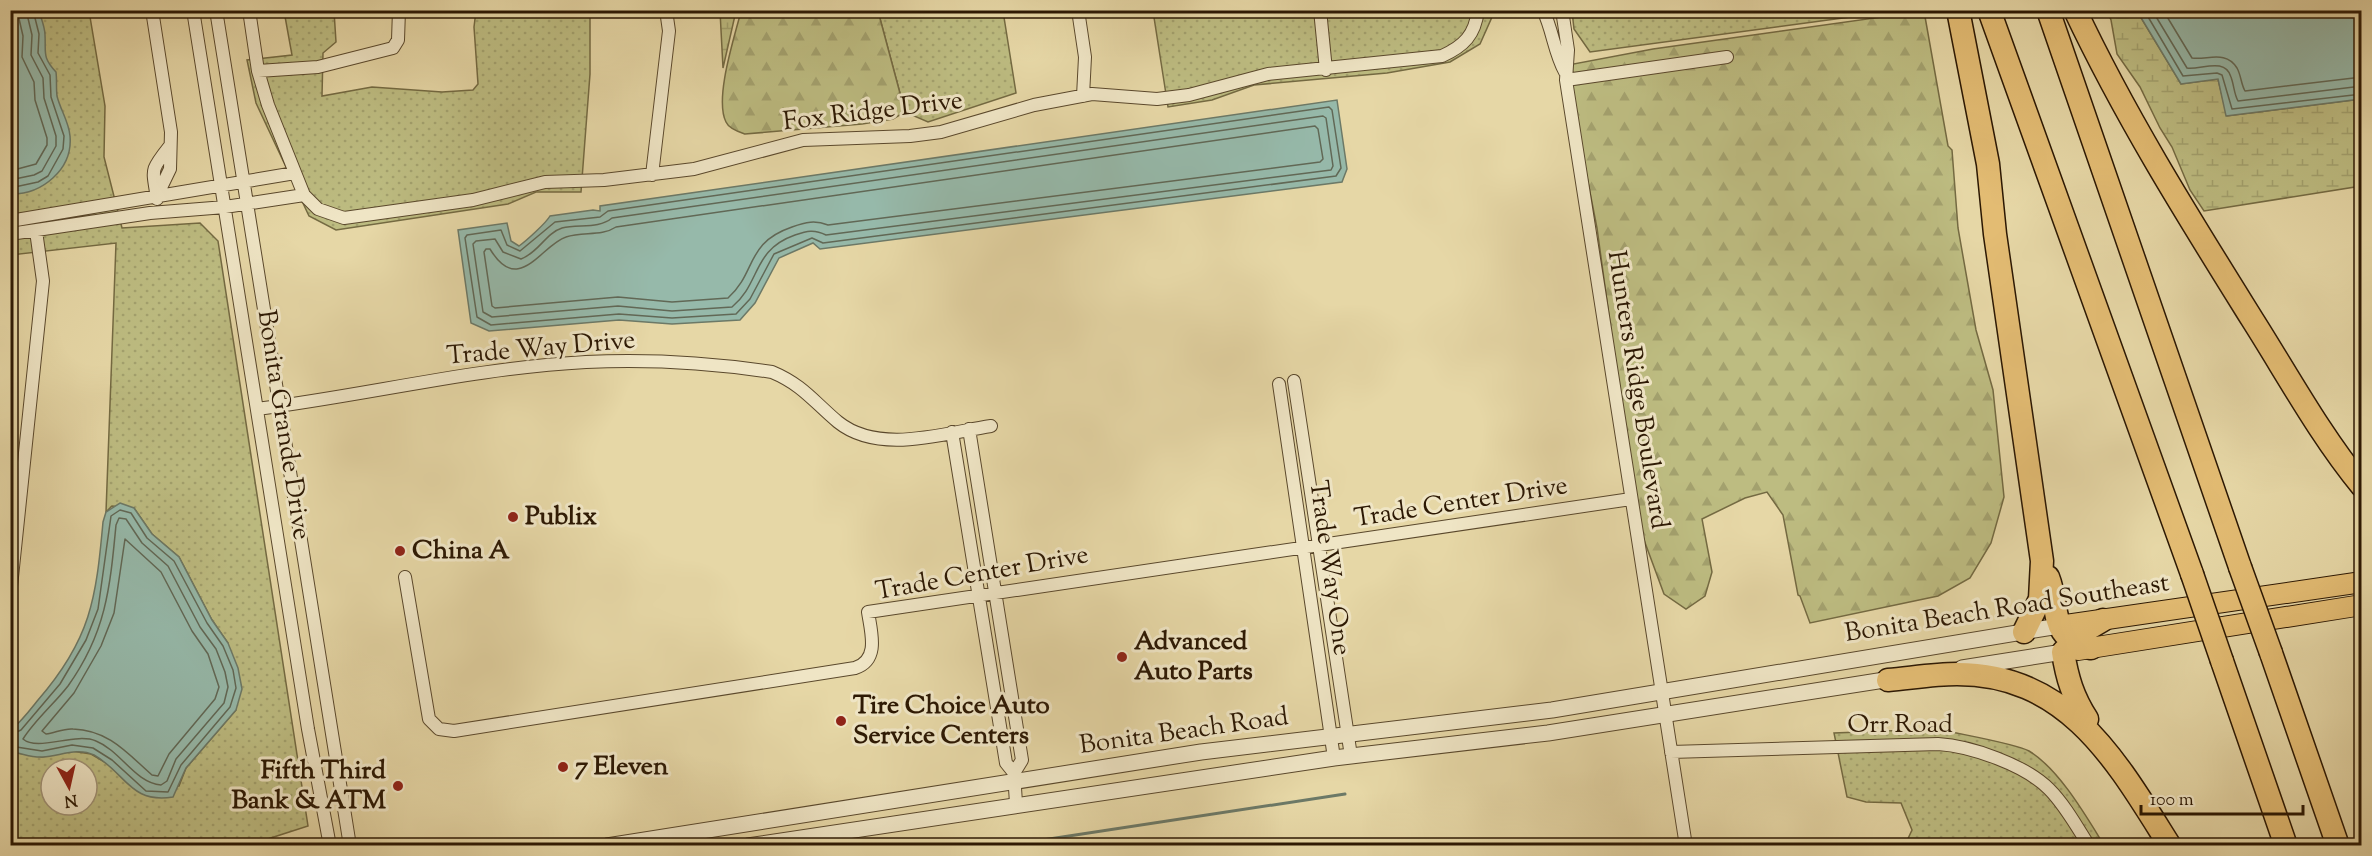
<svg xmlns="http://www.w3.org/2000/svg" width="2372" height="856" font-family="'Sorts Mill Goudy',serif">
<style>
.grass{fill:url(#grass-dots);stroke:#746a42;stroke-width:1.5;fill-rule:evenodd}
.forest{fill:url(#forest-firs);stroke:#746a42;stroke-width:1.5}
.wetland{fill:url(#wetland-marsh);stroke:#746a42;stroke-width:1.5}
.water{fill:#96b9aa;stroke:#6c7967;stroke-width:1.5}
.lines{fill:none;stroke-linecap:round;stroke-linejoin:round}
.shore{stroke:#616856;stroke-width:1.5}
.stream{stroke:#6c7967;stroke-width:3}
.minor-casing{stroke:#5a482c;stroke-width:14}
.tertiary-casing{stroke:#5a482c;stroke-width:17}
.primary-casing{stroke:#2c1803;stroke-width:22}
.motorway-casing{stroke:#2c1803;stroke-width:25}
.minor{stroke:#efe5c5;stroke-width:12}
.tertiary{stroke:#efe5c5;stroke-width:15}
.primary{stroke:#e3bc73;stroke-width:20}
.motorway{stroke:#e3bc73;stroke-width:22}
.motorway-bridge-casing{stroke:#2c1803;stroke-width:25;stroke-linecap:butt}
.motorway-bridge{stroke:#e3bc73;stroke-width:22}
.poi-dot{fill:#8f2418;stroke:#efe5c5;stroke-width:2}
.labels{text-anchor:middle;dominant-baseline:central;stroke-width:6;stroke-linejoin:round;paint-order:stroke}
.street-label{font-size:26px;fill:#2c1803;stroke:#efe5c5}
.poi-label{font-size:26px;font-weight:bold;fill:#2c1803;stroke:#efe5c5;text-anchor:start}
</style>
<defs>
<pattern id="grass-dots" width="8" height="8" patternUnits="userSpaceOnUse" patternTransform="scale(1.5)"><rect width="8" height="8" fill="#bdbc81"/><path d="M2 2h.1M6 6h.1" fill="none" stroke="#a3a16e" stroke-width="1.8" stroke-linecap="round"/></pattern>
<pattern id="forest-firs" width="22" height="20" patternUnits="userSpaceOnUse" patternTransform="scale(1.5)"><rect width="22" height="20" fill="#bdbc81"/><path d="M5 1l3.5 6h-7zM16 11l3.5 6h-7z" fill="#a3a16e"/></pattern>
<pattern id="wetland-marsh" width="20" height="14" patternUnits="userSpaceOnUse" patternTransform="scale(1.5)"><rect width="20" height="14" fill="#bdbc81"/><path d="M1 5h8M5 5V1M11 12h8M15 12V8" fill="none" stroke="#a3a16e"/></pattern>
</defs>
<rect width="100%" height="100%" fill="#e6d7a6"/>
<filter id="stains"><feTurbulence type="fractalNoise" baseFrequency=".00333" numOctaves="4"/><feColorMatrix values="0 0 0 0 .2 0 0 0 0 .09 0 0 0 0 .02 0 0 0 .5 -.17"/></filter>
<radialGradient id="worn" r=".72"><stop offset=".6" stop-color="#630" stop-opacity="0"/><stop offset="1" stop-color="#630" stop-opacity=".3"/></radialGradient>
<!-- grass -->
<path class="grass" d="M1492,10V17L1480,44L1450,62L1387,73L1254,85L1212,100L1168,107L1153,11Z
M10,11H89L105,106L104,157L122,228L200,223L218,241L308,826L249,845H11V752L42,757L72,751L91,754L108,764L130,785L179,786L186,768L236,710L228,643L212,620L179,557L152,534L134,508L112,506L106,512L116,243L11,255ZM51,769H87V805H51Z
M284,11H334L336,42L323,53L322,96L372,87L442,92L473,90L478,84L474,27L476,11H590V74L581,192H536L508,204L336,230L309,216L256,103L247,60L292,55Z
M878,11H1003L1016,93L928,122L905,112Z
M1572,11V10L1895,11L1590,52L1574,29Z
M1938,729C1958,734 2014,743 2029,751C2059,769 2086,816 2104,845H1905L1912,830L1901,803L1866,802L1847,797L1834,733Z"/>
<!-- forest -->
<path class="forest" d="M741,11H878L905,112L893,119L862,124L745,134C739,132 729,129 726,122C714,98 735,36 741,11Z
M1924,11L1948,146L1952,150L1958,228L1976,330L1993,390L2004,497L1991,543L1970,578L1938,596L1810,623L1800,596L1798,595L1783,515L1767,492L1745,498L1702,519L1712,572L1705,596L1686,609L1664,594L1637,521L1597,228L1572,100L1568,65L1653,49Z"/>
<!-- wetland -->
<path class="wetland" d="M720,11H736L723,68Z
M2107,11H2137L2181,84L2218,79L2227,116L2361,99V186L2204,211L2190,190L2172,147L2160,128L2140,87L2117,54L2111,20Z"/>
<!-- water -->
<path class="water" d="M11,10L39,11C41,18 45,27 45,35C46,53 42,57 56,72C57,80 56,88 57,96C60,109 69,122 70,136C73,169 42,195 10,194Z
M2137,11H2361V99L2226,116L2218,79L2181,84Z
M1337,100L1347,169L1342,182L820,249L813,243L779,258L755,303L740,320L672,324L619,320L489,331L471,323L458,230L507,223L511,241L519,246C526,241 546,223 550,216L593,210L600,211V206Z
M120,503L134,508L152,534L179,557L212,620L228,643L238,668L242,689L236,710L186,768L173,797C130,804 126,773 94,755C77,747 60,756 43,757C31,758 22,753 11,752V730C21,722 30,710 38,700C91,639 96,599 103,522L106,512Z"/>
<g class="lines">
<!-- shore -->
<path class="shore" d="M2144,10L2183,76L2217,73L2222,75L2232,109L2362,94
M2152,10L2187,68C2201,70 2225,57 2231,77C2234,85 2234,94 2238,101L2362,86
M2163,10L2192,58C2208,60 2226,50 2237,68C2241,75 2241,84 2245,91L2362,77
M1329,107L1332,110L1341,168L1336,176L823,243L812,238L774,254L750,299L736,314L672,318L619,314L491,325L477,317L465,238L467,235L501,230L507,245L520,251L555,222L600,217L608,211Z
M1323,116L1326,118L1333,166L1331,170L826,235C814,229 807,231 795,235C752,250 761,283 732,307L672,311L618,306L492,317L483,312L473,244L476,241L495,239L503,252L521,259C538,253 546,233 562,228C579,224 599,229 612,218Z
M1315,126L1318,129L1323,159L1320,162L828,225C815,220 806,222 792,227C745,243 757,272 728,298L672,302L618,297L495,308L492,306L484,252L486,249H490C519,297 541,245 566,237C583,231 601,237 616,227Z
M10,171L36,164L47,145V138L35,100L34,82L22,57L23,36L17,10
M10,180L34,175L42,171L56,146V136L44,98L43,78L31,55L32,35L26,10
M10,188L38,182L48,176L63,149L64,136L51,97L50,75L38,53L39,34L33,10
M119,518L126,519L142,543L168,566L200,627L216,649L225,672L228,687L224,703L176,759L167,781L161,785C135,783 121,751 96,741C75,732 38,752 23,739C35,720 54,704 68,686C106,633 110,588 116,525Z
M125,539L161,572L192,631L208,654L219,687L215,699L169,754L158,776L152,775C128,754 109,730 73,729C64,728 55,733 46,734L42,731L74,693L101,646L114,613Z
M10,735L21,730L60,684L86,640L98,609L111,516L120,510L131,513L147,538L174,561L207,623L223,646L233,670L236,688L230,707L181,765L168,792L146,791L112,760L93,748L72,745L42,751L10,746"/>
<!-- stream -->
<path class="stream" d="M1036,841L1345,794"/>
<!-- minor casing -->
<g class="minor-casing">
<path id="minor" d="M152,10L171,132L170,169L157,196
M193,10L308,729L330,846
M216,10L350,846
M249,10L258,71L268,105L304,195L318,209L344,218L473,200L545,182L604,180L694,169L803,140L910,136L941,132L1034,105L1092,94L1157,99L1189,95L1268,74L1442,56C1464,46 1475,35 1478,10
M1078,10L1085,57L1083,96
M1320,10L1326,70
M1543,10C1553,31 1554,52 1565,72
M1562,10L1568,50L1566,80L1686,846
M258,71L318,67L393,48L398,40L399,10
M1566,80L1727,57
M652,175L669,31L666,10
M157,199C153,169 149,172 169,147
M10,221L295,173
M10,234L150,213L225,207L304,195
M1294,381L1351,756
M1279,384L1334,758
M257,409C367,395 475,368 586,362C647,359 712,363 772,372C803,385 814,402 838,422C879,455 944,433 991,426
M969,429L1022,760L1014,773
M952,432L1006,763L1014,773L1016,803
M405,577L429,719L439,729L454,731L855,668C880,660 871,632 868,612L1631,499
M10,596L43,281L36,231
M1671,752L1938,744C1971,746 2025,765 2049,789C2065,805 2077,827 2089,846"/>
</g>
<!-- tertiary casing -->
<g class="tertiary-casing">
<path id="tertiary" d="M1962,668L2063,652
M607,846L1201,752L1552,710L2059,626
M748,846L1334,758L1548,733L1897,678"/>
</g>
<!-- primary casing -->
<g class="primary-casing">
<path id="primary" d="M2059,626L2362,582
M2078,650L2362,605"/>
</g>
<!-- motorway casing -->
<g class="motorway-casing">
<path id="motorway" d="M1958,10L1988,164L1995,234L2042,561L2040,599L2024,632
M1989,10L2192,574
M2048,10L2240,567
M2075,10C2126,118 2189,218 2252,319C2287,374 2320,435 2362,486
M2048,577C2061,610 2047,637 2091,648
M2271,653L2338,846
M2222,661L2286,846
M1888,680C1911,678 1934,674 1957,674C2069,674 2117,762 2170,846
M2087,719C2073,697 2067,678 2063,652L2081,633L2103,620"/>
</g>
<!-- minor -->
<use href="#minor" class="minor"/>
<!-- tertiary -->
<use href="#tertiary" class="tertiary"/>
<!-- primary -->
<use href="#primary" class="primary"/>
<!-- motorway -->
<use href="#motorway" class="motorway"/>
<!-- motorway-bridge casing -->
<g class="motorway-bridge-casing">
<path id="motorway-bridge" d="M2240,567L2271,653
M2192,574L2222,661"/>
</g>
<!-- motorway-bridge -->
<use href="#motorway-bridge" class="motorway-bridge"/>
</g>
<!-- markers -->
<g class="poi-dot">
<circle cx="513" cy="517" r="6"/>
<circle cx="400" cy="551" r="6"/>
<circle cx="1122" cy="657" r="6"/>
<circle cx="841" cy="721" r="6"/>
<circle cx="563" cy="767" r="6"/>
<circle cx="398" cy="786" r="6"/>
</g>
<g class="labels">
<!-- street labels -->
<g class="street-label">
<text transform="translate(873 112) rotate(-7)">Fox Ridge Drive</text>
<text transform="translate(541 349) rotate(-5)">Trade Way Drive</text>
<text transform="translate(1637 390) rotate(81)">Hunters Ridge Boulevard</text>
<text transform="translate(283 425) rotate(81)">Bonita Grande Drive</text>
<text transform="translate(1461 503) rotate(-9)">Trade Center Drive</text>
<text transform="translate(1329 568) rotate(82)">Trade Way One</text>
<text transform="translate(982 574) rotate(-10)">Trade Center Drive</text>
<text transform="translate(2007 609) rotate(-9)">Bonita Beach Road Southeast</text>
<text x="1900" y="725">Orr Road</text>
<text transform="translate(1184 732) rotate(-8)">Bonita Beach Road</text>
</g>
<!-- poi labels -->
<g class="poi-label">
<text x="525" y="517">Publix</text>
<text x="412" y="551">China A</text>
<text x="1134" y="642">Advanced<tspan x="1134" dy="30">Auto Parts</tspan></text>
<text x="853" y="706">Tire Choice Auto<tspan x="853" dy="30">Service Centers</tspan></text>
<text x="575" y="767">7 Eleven</text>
<text x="386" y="771" text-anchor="end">Fifth Third<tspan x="386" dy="30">Bank &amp; ATM</tspan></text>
</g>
</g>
<!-- margin -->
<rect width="2372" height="856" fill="none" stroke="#e6d7a6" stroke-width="36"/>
<rect x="12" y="12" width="2348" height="832" fill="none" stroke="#2c1803" stroke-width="3"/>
<rect x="18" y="18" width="2336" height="820" fill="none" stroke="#2c1803" stroke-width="1.5"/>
<!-- north arrow -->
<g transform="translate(69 787) rotate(172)"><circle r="28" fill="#efe5c5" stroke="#a19377" stroke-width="1.5"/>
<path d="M0-4.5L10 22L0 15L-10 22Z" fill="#8f2418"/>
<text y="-9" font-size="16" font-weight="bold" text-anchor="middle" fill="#2c1803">N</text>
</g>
<!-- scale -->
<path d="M2141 805v9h162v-9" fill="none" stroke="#2c1803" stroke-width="3"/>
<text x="2150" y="805" font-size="18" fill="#2c1803" stroke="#efe5c5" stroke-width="4.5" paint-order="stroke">100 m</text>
<rect width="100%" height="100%" filter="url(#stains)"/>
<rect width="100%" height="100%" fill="url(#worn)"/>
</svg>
